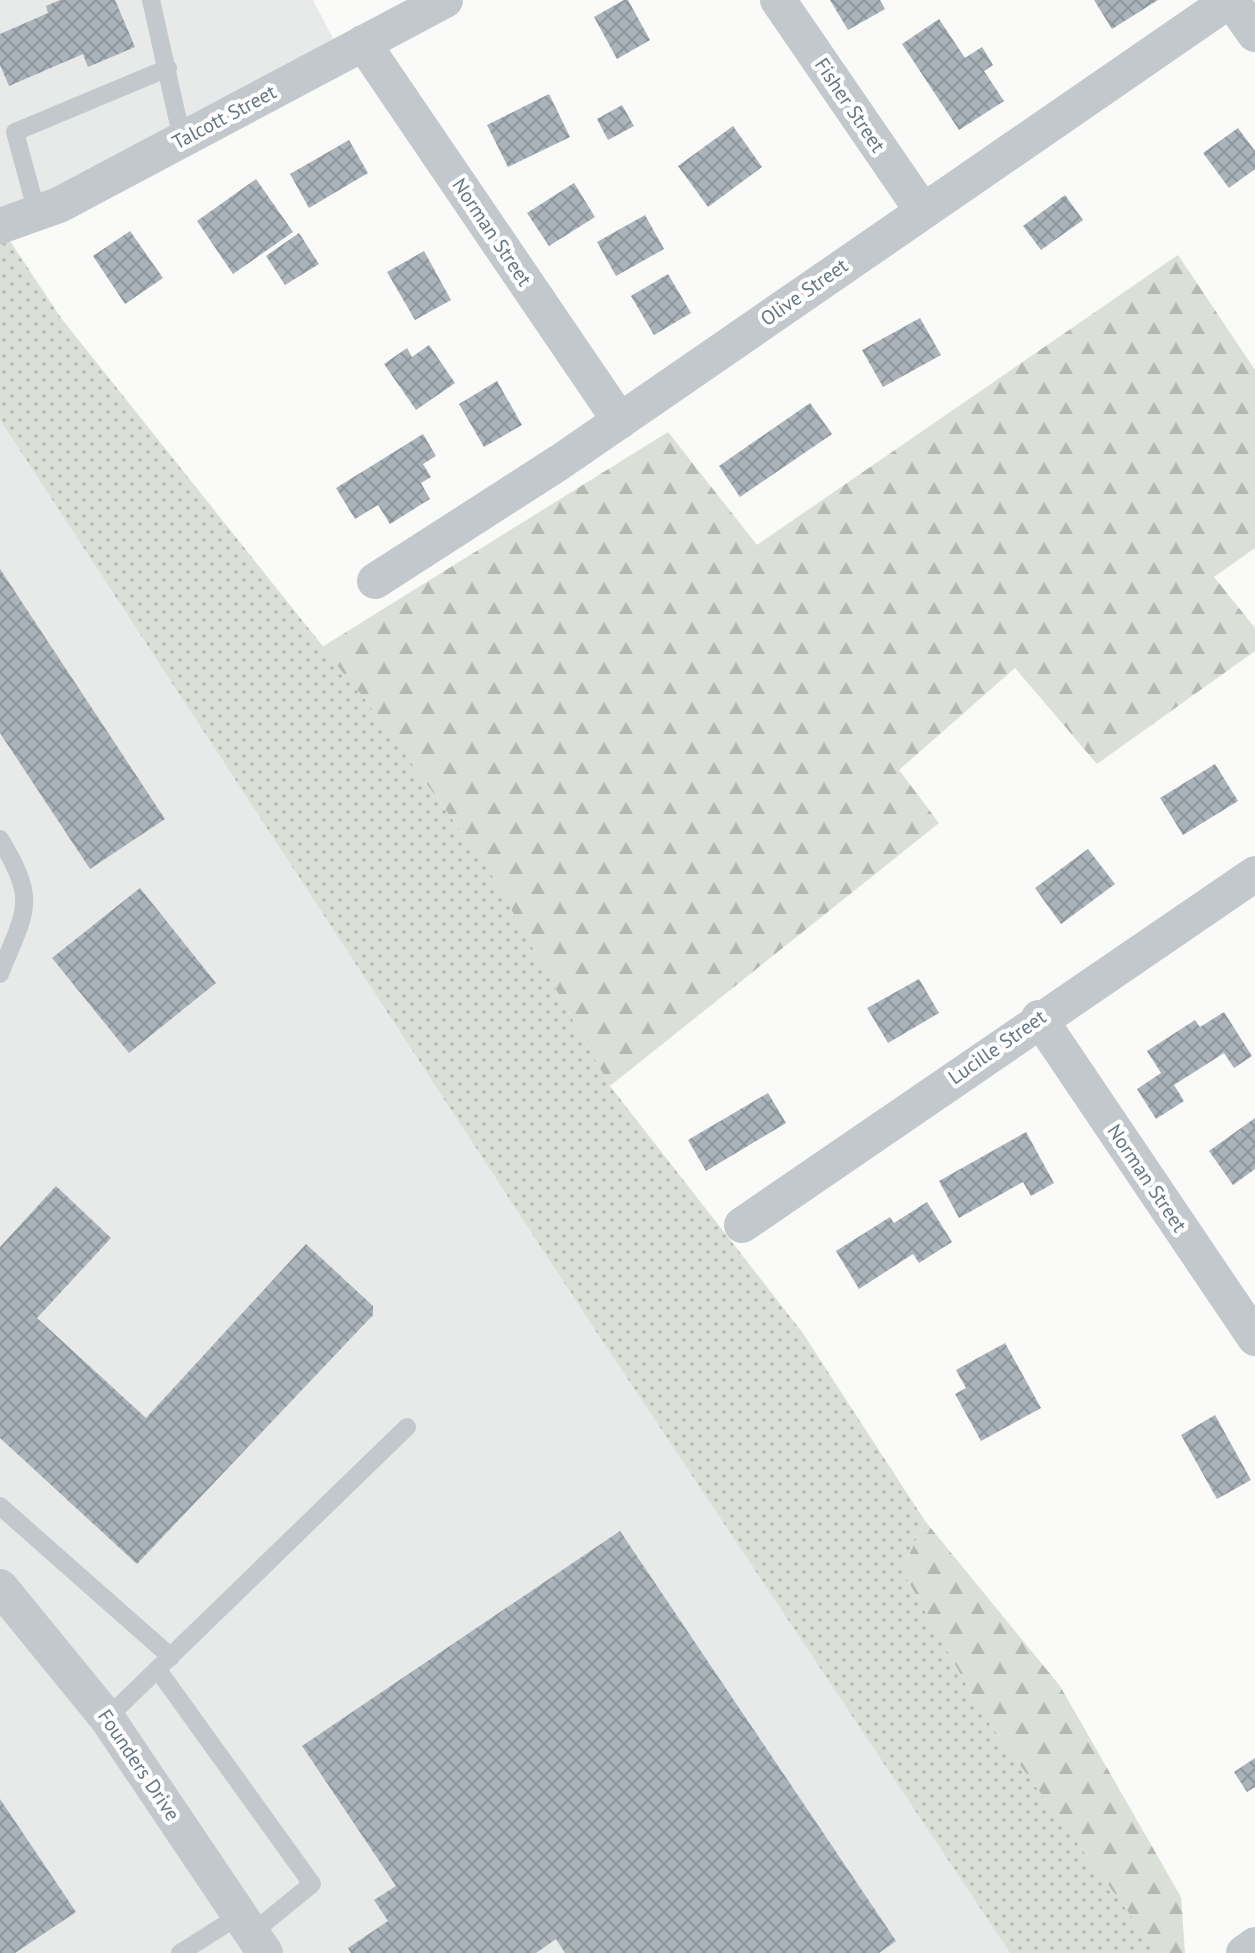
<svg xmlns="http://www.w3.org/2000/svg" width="1255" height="1953" font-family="'PT Sans',sans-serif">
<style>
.built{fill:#e8e9e9}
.grass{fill:url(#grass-dots)}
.forest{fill:url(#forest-firs)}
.building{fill:url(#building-cross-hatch)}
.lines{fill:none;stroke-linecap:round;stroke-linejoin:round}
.lane{stroke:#c3c8cc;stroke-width:18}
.street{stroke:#c3c8cc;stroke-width:36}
.labels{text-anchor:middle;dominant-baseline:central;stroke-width:8;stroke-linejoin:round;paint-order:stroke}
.street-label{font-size:20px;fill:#657683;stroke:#fff}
</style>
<defs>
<pattern id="grass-dots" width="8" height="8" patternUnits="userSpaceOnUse" patternTransform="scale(2)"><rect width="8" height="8" fill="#dadfd7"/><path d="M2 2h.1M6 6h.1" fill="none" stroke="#b4b9b4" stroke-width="1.8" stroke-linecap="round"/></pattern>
<pattern id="forest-firs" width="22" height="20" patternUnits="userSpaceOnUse" patternTransform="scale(2)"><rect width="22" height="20" fill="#dadfd7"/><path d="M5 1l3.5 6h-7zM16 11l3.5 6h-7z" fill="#b4b9b4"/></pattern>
<pattern id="building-cross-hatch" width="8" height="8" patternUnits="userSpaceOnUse" patternTransform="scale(2)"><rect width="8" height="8" fill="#aab3b9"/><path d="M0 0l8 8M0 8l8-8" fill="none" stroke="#8e969c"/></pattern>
</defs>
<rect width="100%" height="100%" fill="#fafaf8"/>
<!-- built -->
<path class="built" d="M0,0H313L338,48L0,244Z
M0,420L595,1330L1010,1953H0Z"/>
<!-- grass -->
<path class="grass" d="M8,238L61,318L365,699L488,868L610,1086L802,1332L925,1521L902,1570L984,1716L1143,1932L1166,1953H1010L595,1330L0,420V244Z"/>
<!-- forest -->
<path class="forest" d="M1178,255L1255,370V548L1214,577L1255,628V651L1097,764L1015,668L899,770L939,823L610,1086L488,868L365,699L322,647L668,432L757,545Z
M925,1521L1060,1686L1181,1897L1185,1953H1166L1143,1932L984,1716L902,1570Z"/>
<!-- building -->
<path class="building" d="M60,0H115L135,47L88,67L83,54L9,86L0,65V34L48,13L46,6Z
M624,0H628L650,40L617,59L594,17Z
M830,0H880L885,9L848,30Z
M1094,0H1158L1112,29Z
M939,19L965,58L982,47L993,65L984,71L1004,101L959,130L902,44Z
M549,94L570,137L508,167L487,125Z
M622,105L634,126L608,140L597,119Z
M733,126L762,167L708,207L678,166Z
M1238,128L1255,151V169L1229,188L1203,153Z
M349,140L368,173L309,208L290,174Z
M256,179L293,232L233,274L197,221Z
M574,183L595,217L549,246L527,213Z
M1065,195L1083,220L1041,250L1023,226Z
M645,215L664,249L616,276L597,242Z
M130,231L163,278L125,304L93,256Z
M299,233L319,264L285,285L266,256Z
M424,251L451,300L415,320L387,272Z
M668,274L691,313L654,335L631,296Z
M920,318L941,355L883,387L862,350Z
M429,345L455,383L416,410L384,364L407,348L412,357Z
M497,381L522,425L484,447L459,404Z
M810,403L832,434L740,497L719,466Z
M423,434L436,456L423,464L431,477L421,483L430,499L390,524L378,505L355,519L336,488Z
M0,569L165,819L90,869L0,733Z
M1215,764L1238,801L1183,835L1160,798Z
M1088,849L1115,884L1061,924L1035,888Z
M140,888L216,983L129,1053L52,958Z
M919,979L939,1013L888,1043L867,1008Z
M1224,1012L1252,1056L1234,1068L1224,1053L1174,1085L1184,1101L1156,1119L1137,1089L1161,1073L1147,1051L1195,1020L1200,1027Z
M768,1093L786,1123L706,1171L688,1140Z
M1255,1118V1169L1233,1185L1209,1151Z
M1026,1132L1054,1183L1031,1196L1023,1182L959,1218L939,1181Z
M56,1186L111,1238L37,1318L146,1418L306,1244L373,1306V1315L137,1564L0,1438V1247Z
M927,1202L952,1242L919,1263L913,1254L859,1289L836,1251L890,1217L894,1223Z
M1005,1343L1041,1408L981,1441L955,1394L966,1388L956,1370Z
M1215,1415L1251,1480L1217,1499L1181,1435Z
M620,1531L896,1941L879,1953H565L556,1939L536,1953H351L348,1948L388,1921L374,1900L396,1886L302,1746Z
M1255,1758V1787L1247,1792L1234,1772Z
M0,1799L76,1912L15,1953H0Z"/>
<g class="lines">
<!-- lane -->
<path class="lane" d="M151,0L182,139
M37,213L15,132L168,68
M0,839C38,902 26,909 0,974
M0,1506L171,1657
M158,1670L312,1884L252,1933
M107,1718L407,1427
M180,1953L240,1915"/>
<!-- street -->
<path class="street" d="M778,0L922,210
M1231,0L1255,34
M363,43L620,421
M0,226L59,205L445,0
M375,581L560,462L1230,0
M1039,1018L1255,1338
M742,1225L1255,874
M0,1587L107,1718L265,1953
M1244,1953L1255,1945"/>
</g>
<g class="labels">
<!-- street labels -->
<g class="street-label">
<text transform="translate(850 105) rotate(56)">Fisher Street</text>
<text transform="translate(224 117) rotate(-28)">Talcott Street</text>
<text transform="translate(492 232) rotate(56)">Norman Street</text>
<text transform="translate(804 292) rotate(-35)">Olive Street</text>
<text transform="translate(997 1047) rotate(-35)">Lucille Street</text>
<text transform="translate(1147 1178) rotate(56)">Norman Street</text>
<text transform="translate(139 1765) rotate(56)">Founders Drive</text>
</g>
</g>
</svg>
